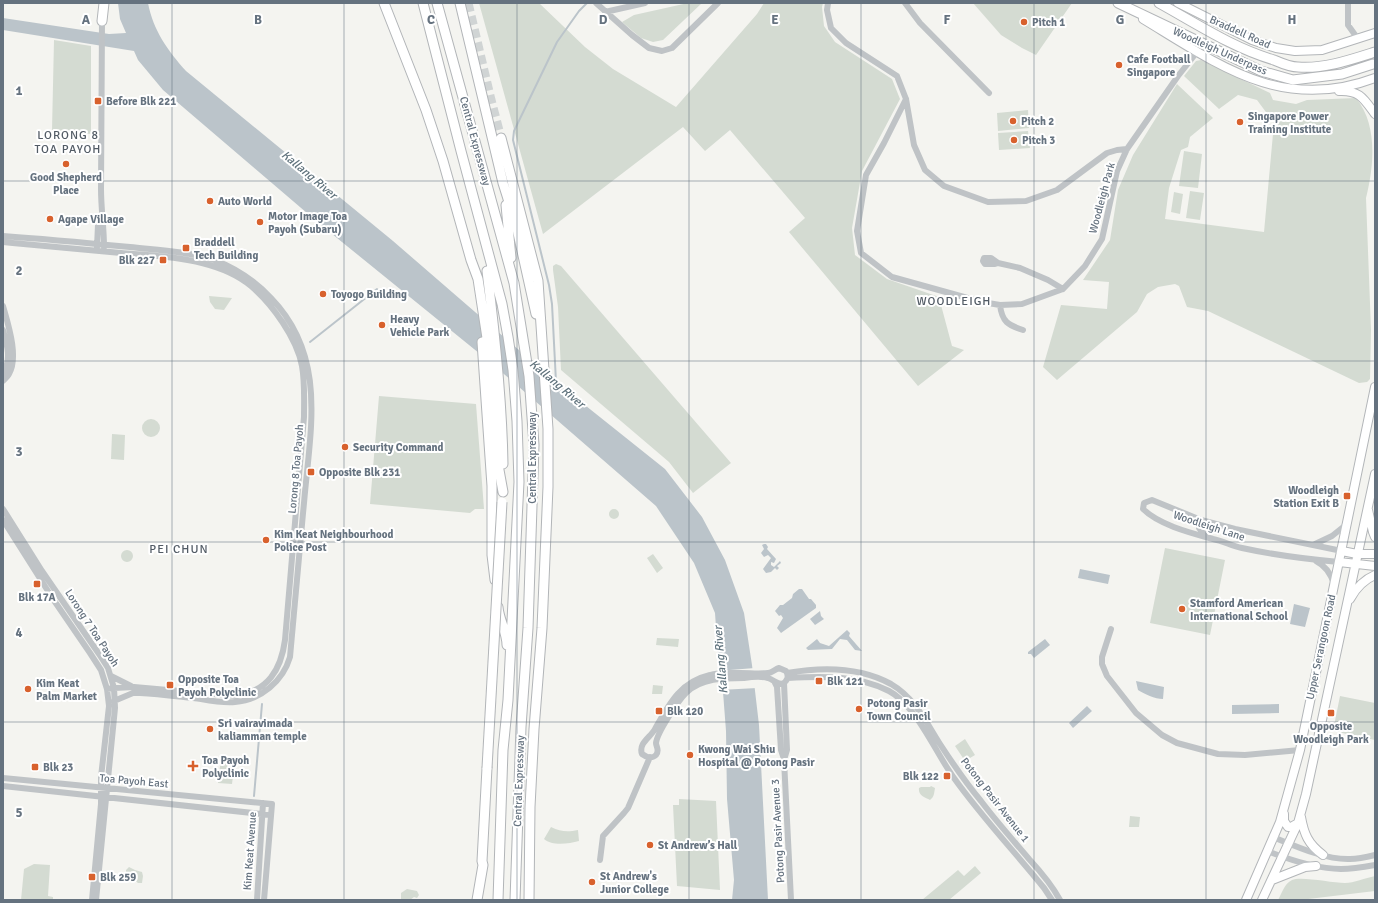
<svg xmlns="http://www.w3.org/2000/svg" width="1378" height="903" font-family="Signika,sans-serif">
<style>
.green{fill:#d4dbd2}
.water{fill:#bbc4ca}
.pier{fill:#f4f4f0}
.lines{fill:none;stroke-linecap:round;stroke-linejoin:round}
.stream{stroke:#bbc4ca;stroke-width:2}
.highway-tunnel{stroke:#d0d4d4;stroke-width:9;stroke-dasharray:9 4.5;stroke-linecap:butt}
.major-casing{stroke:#b3b6b9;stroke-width:10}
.highway-casing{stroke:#b2b5b8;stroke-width:11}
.minor{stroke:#bfc3c6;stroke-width:6}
.major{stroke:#fff;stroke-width:8}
.highway{stroke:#fff;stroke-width:9}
.highway-bridge-casing{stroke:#b2b5b8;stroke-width:11;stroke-linecap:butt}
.highway-bridge{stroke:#fff;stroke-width:9}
.grid{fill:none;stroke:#65727f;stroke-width:1;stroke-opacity:0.55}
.poi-dot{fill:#d8612d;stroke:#fff;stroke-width:1.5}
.labels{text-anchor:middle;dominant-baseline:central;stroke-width:4;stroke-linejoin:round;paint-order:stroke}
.poi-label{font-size:11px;font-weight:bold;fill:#65727f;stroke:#fff;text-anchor:start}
.street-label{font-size:11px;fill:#65727f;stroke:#fff}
.neighbourhood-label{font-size:12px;letter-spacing:1px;fill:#525b65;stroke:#fff}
.water-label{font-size:12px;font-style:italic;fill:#60737d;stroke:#fff}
.grid-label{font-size:13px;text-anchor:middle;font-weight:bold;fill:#65727f;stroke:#fff;stroke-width:4;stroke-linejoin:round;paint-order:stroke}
</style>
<rect width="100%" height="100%" fill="#f4f4f0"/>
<!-- green -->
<path class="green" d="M479,3H539L585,47L613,69L676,107L757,14L764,3H823L822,7L824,26L835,42L892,79L900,99L862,171L852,228L855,255L887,279L945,299L941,305L952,346L964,350L918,386L789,232L805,218L730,130L705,151L683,127L543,234Z
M688,3H702L663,40L653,42L641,38L622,22L634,15Z
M973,3H1072L1036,55L1022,48L1001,35Z
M54,40L91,46V134L52,130Z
M1201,60L1270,93L1273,100L1296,104L1307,100L1356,98C1378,125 1374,166 1366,198L1371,330L1370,379L1367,382L1359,383L1208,311L1187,307L1179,286L1175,284L1158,287L1147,294L1137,312L1057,380L1043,367L1061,305L1107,309L1109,282L1083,280L1110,240L1118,190L1133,155L1177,84L1213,118L1190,137L1188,147L1181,150L1169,188L1165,219L1264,232L1274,123L1257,100L1238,95L1219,109L1184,76L1196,61Z
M1028,110L1029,128L998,131L997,113Z
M1028,131L1030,148L999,150L998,133Z
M1184,151L1202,154L1198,188L1179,186Z
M1190,191L1204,193L1200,220L1186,218Z
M1174,192L1183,194L1180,214L1171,212Z
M556,264L561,266L731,463L693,493L669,462L561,370L558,307L553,270V266Z
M209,296L232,298L224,310L215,309L210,302Z
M379,396L476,404L484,509H475L470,513L370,504Z
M142 428a9 9 0 1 1 18 0a9 9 0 1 1-18 0Z
M112,434L125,435L124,460L111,459Z
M609 514a5 5 0 1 1 10 0a5 5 0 1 1-10 0Z
M1165,548L1225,560L1210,635L1150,623Z
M121 556a6 6 0 1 1 12 0a6 6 0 1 1-12 0Z
M653,554L663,568L657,573L647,558Z
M657,638L679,639L678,647L656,645Z
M653,685L663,686L662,694H652Z
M1340,696L1375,703V740L1333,731Z
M965,739L975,755L965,761L955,746Z
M221,758L235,760L232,784L218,783Z
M931,786L935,788C934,794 934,797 930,800C925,797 918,796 919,788L921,787H930Z
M679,799L716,801L720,890L677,886L673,805H679Z
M1130,816L1140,817L1139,827H1129Z
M551,827C561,832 568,832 578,830L579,841C568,844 552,846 544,839Z
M34,864L50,865L48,896L53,897V900H21L24,869Z
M975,866L981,873L949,900H922L958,870L964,876Z
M129,867L135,870L142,872L143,876L142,883H138L131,877L126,874V870Z
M1375,876V891L1300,900H1278C1282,893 1284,884 1292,880C1301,876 1332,883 1345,883C1354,883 1365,878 1375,876Z
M407,889L417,891L419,895L417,898L414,897L410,900H401V893Z"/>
<!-- water -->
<path class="water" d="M118,3H148C153,30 168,51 186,71L393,241L556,382L665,469L702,517L725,560L744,613L752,665L759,725L768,900H732L734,880L727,799L726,731L723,692L719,670L715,613L694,563L656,506L490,362L321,225L163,90L138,60L134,51L3,30V18L109,34L126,33L120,19Z
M764,544H766L768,547L767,549L776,559L774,563L771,562V565L774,567L780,561L781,563L777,566L779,568L777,570L775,568L771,572L766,573L763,569L771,558L768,555L764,557L761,553L764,549L762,545Z
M1080,569L1110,575L1108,584L1078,578Z
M799,589H802L809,599H811L816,605V608L781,633L777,628L783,618L781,615L779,616L775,611L780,605H783L792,598L793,594Z
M1294,604L1310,608L1305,627L1290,624Z
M820,611L821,616L824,619L815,625L810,619Z
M847,630L850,633L849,636L862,651L855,650L847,640L840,639L832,649L808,650L806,648L817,639L820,643L829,646Z
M1045,639L1050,645L1034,658L1031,654H1028V652Z
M1136,681L1164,687L1163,699C1155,699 1144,694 1138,690Z
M1279,704V713L1232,714V705Z
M1087,706L1092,711L1073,728L1069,723Z"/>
<!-- pier -->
<path class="pier" d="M755,668L757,688L720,690L717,671Z"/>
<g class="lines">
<!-- stream -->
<path class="stream" d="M310,342L377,289
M556,382L552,304L549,285L513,140L514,131L557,42L579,11L587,3
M254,796L262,704"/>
<!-- highway-tunnel -->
<path class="highway-tunnel" d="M468,3L491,100L501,138"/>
<!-- major casing -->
<g class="major-casing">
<path id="major" d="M1178,3L1252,40L1276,48L1295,51L1322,50L1375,33
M1143,19C1219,65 1282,113 1375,78
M1339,91C1360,90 1364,99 1375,114
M1368,510L1373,532L1375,537
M1342,551L1357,554H1375
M1339,562L1375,566
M1350,599C1356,588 1363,580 1375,575
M1284,814V821L1288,827H1291L1298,823
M1301,817C1304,834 1308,844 1323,855
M1272,880L1305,867L1316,866
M1246,900L1280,822L1300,750L1375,387
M1262,900L1298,823L1306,794L1375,474"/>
</g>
<!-- highway casing -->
<g class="highway-casing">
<path id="highway" d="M384,3L426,110L443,161L471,260L478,279L487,338L495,448L503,492
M423,3L461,151L502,304L508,337L513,370L517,421L519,482L508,700L503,750L498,900
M437,3L514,283L529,376L534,445L528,628L521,727L515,900
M460,3L503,183L516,224L536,314
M1118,3L1261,71L1293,80L1342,74L1373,64
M1159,3C1197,24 1233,48 1274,60C1281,63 1290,67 1298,67C1324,69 1350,60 1375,52
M102,21L104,3
M501,138L538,281L548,429V487L542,628L534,729L530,807L529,900
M506,205L511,258
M487,271C495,335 502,399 503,464
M482,342L492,486V555L495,580
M498,607C499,620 507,632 507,645
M477,900L483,865L482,861L487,768"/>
</g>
<!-- minor -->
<path class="minor" d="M596,3L632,35L649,48L662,51L672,48L718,3
M828,3L827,10L831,28L846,43L897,76L906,99L914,145L925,170L944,186L988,202L1026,201L1057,190L1107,153L1117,150L1127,149
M905,3L920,23L989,93
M1348,3V25L1358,39
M605,12L645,3
M102,21L101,189C101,209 104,227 104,247
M906,99L884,143L866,175L857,231L861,253L892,277L982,302L1000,305L1022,304L1063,289L1085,266L1102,239L1117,171L1127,149L1178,76L1197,52
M3,236C45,239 88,243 130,247C158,250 187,251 214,260C236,268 255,281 271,298C328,357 310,430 304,503C299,554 295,605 290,657C283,681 261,700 235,702C224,703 212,701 201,699C181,697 161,694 140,693H133L114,701
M3,242C42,246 81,249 121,253C147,255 175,256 202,263C218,267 237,274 251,286C272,304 297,338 302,366C305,383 304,400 304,417L285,640C281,670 268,691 236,696L134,687L114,688L107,689
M97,247L98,225L101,217
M998,263L995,264H985L983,261L984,258H991L998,263L1020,268L1048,280L1063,289
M1000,305C1002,322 1008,325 1023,330
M3,306C8,324 19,357 9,374C8,376 5,379 3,381
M3,330C7,344 12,360 3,373
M3,509L42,571L99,654L108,668L114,688L115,708L96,900
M3,520L53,599L90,653L101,670L107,689L109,706L101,777V804L92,900
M1201,520L1199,528L1206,537
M1313,545L1332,536L1347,524
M1316,561C1326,566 1331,574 1334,584
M1339,562C1306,559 1274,555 1242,548C1232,546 1223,541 1213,539C1191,533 1159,525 1143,509L1144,503L1152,500L1201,520L1235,529L1342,551
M1111,629L1102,657V664L1107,676L1136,713L1162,735L1177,743L1218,754L1245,755L1300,750
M779,668L786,671C789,676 788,681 782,684C776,684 774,680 768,678C761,676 751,677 744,678C724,678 701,678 686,693C678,701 657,733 656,743C656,747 660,750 656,755C652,759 646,757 642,754C638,743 651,737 655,729C669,704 680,682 710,675C719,672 731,673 741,673C750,673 759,674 768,673C772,673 775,669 779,668Z
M787,673C821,667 860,667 891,684C915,698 926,722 940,744C953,764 966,783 981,801C996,821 1013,840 1029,859C1041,872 1052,885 1060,900
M111,676L131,686
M788,678C822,676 858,675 889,691C916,705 935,752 954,778C981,816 1014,851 1044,888L1052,900
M775,683L777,687L781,750L784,759
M784,683L787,750L784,760L791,900
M3,778L272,804L264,900
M3,786L271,815
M1273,837C1295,846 1326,860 1350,859C1359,859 1367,857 1375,855
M1267,851C1290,860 1316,869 1341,869C1352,869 1364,867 1375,865
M600,860L603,836L624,813L628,808L650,757
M257,900L263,803"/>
<!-- major -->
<use href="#major" class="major"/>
<!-- highway -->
<use href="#highway" class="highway"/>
<!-- highway-bridge casing -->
<g class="highway-bridge-casing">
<path id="highway-bridge" d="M487,768L502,502"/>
</g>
<!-- highway-bridge -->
<use href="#highway-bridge" class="highway-bridge"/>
</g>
<!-- grid -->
<path class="grid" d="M172,3V900M344,3V900M517,3V900M689,3V900M861,3V900M1034,3V900M1206,3V900M3,181H1375M3,361H1375M3,542H1375M3,722H1375"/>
<!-- markers -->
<g class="poi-dot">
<circle cx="1024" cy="22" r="4"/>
<circle cx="1119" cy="65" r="4"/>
<rect x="94" y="97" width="8" height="8" rx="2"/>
<circle cx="1013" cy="121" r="4"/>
<circle cx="1240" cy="122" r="4"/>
<circle cx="1014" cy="140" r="4"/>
<circle cx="66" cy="164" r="4"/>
<circle cx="210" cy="201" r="4"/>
<circle cx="50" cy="219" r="4"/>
<circle cx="260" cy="222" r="4"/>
<rect x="182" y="244" width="8" height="8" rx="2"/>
<rect x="159" y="256" width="8" height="8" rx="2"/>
<circle cx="323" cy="294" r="4"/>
<circle cx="382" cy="325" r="4"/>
<circle cx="345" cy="447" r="4"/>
<rect x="307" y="468" width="8" height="8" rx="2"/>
<rect x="1343" y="492" width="8" height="8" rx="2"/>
<circle cx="266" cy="540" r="4"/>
<rect x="33" y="580" width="8" height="8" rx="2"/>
<circle cx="1182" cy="609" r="4"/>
<rect x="815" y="677" width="8" height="8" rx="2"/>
<rect x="166" y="681" width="8" height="8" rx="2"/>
<circle cx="28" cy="689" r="4"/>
<circle cx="859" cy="709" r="4"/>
<rect x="655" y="707" width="8" height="8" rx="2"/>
<rect x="1327" y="709" width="8" height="8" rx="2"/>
<circle cx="210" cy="729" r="4"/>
<circle cx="690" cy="755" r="4"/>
<path d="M191 760h4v4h4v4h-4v4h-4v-4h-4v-4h4z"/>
<rect x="31" y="763" width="8" height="8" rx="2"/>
<rect x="943" y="772" width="8" height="8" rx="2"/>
<circle cx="650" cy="845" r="4"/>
<rect x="88" y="873" width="8" height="8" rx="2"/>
<circle cx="592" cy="882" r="4"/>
</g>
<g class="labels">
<!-- poi labels -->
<g class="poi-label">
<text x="1032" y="22">Pitch 1</text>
<text x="1127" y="59">Cafe Football<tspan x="1127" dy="13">Singapore</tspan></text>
<text x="106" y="101">Before Blk 221</text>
<text x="1248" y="116">Singapore Power<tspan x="1248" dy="13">Training Institute</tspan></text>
<text x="1021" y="121">Pitch 2</text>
<text x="1022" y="140">Pitch 3</text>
<text x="66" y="177" text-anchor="middle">Good Shepherd<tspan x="66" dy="13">Place</tspan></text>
<text x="218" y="201">Auto World</text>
<text x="268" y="216">Motor Image Toa<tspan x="268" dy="13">Payoh (Subaru)</tspan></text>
<text x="58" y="219">Agape Village</text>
<text x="194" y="242">Braddell<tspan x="194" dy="13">Tech Building</tspan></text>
<text x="155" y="260" text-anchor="end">Blk 227</text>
<text x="331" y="294">Toyogo Building</text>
<text x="390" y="319">Heavy<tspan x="390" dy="13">Vehicle Park</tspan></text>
<text x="353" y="447">Security Command</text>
<text x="319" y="472">Opposite Blk 231</text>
<text x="1339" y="490" text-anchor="end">Woodleigh<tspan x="1339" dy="13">Station Exit B</tspan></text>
<text x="274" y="534">Kim Keat Neighbourhood<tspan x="274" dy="13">Police Post</tspan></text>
<text x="37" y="597" text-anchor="middle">Blk 17A</text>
<text x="1190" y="603">Stamford American<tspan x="1190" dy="13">International School</tspan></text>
<text x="178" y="679">Opposite Toa<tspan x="178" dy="13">Payoh Polyclinic</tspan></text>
<text x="827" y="681">Blk 121</text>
<text x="36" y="683">Kim Keat<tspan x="36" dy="13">Palm Market</tspan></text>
<text x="867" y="703">Potong Pasir<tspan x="867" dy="13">Town Council</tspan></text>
<text x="667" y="711">Blk 120</text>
<text x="218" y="723">Sri vairavimada<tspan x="218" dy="13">kaliamman temple</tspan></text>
<text x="1331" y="726" text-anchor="middle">Opposite<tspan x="1331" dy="13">Woodleigh Park</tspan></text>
<text x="698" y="749">Kwong Wai Shiu<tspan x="698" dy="13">Hospital @ Potong Pasir</tspan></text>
<text x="202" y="760">Toa Payoh<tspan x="202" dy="13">Polyclinic</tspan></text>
<text x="43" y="767">Blk 23</text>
<text x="939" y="776" text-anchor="end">Blk 122</text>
<text x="658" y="845">St Andrew’s Hall</text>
<text x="600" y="876">St Andrew's<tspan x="600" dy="13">Junior College</tspan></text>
<text x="100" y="877">Blk 259</text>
</g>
<!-- street labels -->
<g class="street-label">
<text transform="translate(1240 32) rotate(24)">Braddell Road</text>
<text transform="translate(1220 51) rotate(24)">Woodleigh Underpass</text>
<text transform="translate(475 141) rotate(75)">Central Expressway</text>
<text transform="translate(1102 198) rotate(-75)">Woodleigh Park</text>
<text transform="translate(532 458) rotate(-90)">Central Expressway</text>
<text transform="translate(296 469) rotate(-85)">Lorong 8 Toa Payoh</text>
<text transform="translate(1209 526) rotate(18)">Woodleigh Lane</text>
<text transform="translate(92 628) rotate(57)">Lorong 7 Toa Payoh</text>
<text transform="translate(1321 647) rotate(-78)">Upper Serangoon Road</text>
<text transform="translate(134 781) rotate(5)">Toa Payoh East</text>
<text transform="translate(519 781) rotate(-88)">Central Expressway</text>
<text transform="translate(995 800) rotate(52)">Potong Pasir Avenue 1</text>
<text transform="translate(778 831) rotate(-93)">Potong Pasir Avenue 3</text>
<text transform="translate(250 851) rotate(-86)">Kim Keat Avenue</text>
</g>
<!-- neighbourhood labels -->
<g class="neighbourhood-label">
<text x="68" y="135">LORONG 8<tspan x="68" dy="14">TOA PAYOH</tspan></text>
<text x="954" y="301">WOODLEIGH</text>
<text x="179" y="549">PEI CHUN</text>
</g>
<!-- water labels -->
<g class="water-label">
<text transform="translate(309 175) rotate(40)">Kallang River</text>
<text transform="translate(557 384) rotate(40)">Kallang River</text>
<text transform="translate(721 660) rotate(-95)">Kallang River</text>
</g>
</g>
<g class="grid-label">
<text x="86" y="24">A</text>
<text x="258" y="24">B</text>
<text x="431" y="24">C</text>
<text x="603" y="24">D</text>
<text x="775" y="24">E</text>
<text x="947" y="24">F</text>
<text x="1120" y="24">G</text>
<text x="1292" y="24">H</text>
<text x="19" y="95">1</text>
<text x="19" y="275">2</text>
<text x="19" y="456">3</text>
<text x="19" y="637">4</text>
<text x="19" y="817">5</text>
</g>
<!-- border -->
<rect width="1378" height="903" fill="none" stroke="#65727f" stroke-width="8"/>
</svg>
